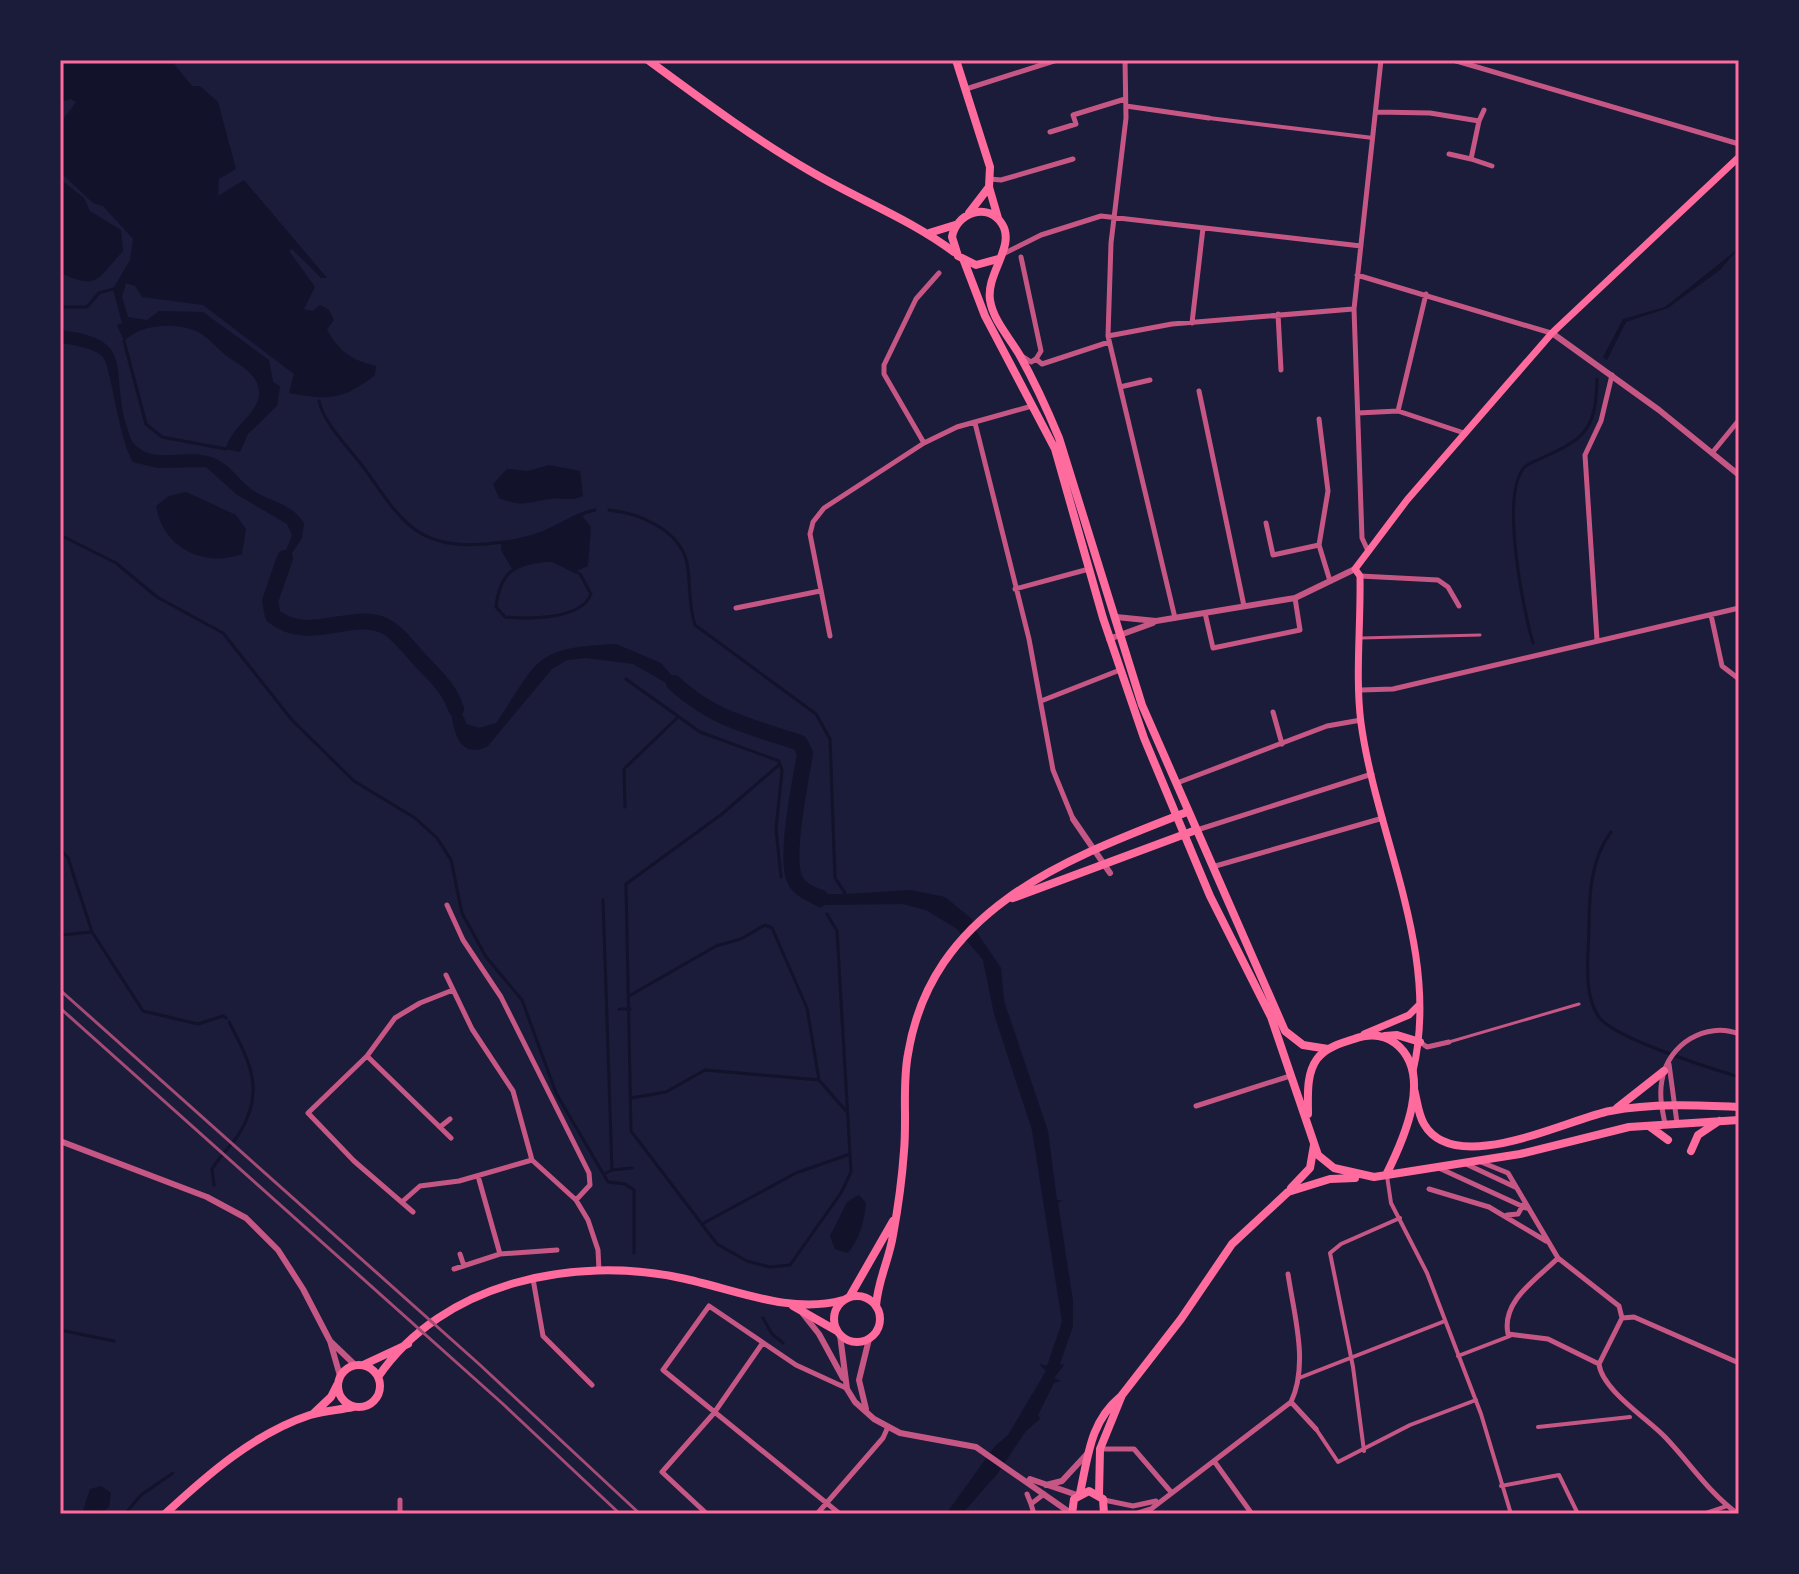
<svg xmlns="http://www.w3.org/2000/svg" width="1799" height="1574" font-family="Lato,sans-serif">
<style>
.water{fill:#12122b}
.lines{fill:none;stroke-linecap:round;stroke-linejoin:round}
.stream{stroke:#12122b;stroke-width:3}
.river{stroke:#12122b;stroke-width:16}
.service{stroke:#c65784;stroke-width:3}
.pedestrian{stroke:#c65784;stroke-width:4}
.minor{stroke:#c65784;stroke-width:5}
.tertiary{stroke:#c65784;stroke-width:6}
.secondary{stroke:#ff6b9d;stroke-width:7}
.primary{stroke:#ff6b9d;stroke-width:8}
.trunk{stroke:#ff6b9d;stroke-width:8}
.rail{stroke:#a44b75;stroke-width:3}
.neatline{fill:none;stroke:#ff6b9d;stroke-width:3}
</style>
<rect width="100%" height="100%" fill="#1b1b3a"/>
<!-- water -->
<path class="water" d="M60,60H171L192,86H200L218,102L236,169L219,179L218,196L244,180L327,278H321L292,249L289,251L315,287L304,309L313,311L320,305L329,310L334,320L327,329C338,351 351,360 376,366L375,375C342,401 328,400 289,393L294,374L203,305L142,297L135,286L126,283L122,297L128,317L147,320L159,311L203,312L269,360L273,382L280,386L277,406L248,434L240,452L226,449C231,426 259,414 259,393C259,375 241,366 228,357C219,350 210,339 200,333C178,322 142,323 124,341L117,325L122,323L113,289L130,260L133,239L103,206L93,203L60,172L64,118L76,102L71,99L60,102Z
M60,179L84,198L90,211L121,230L123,251C96,280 99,290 60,273Z
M1739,248L1720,270L1668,308L1626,322L1607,360L1603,357L1623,319L1665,307Z
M60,330C137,339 110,368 126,424C129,432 130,441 136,446C155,463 183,450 207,456C230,461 236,479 254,491C273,503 291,503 304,523L302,538L275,578L292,535L287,524L236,494L206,467L158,468L133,462C118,437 111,363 102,356C91,347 73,345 60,343Z
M549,465L580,471L583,496C569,502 564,497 550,499C525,502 525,508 499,498L493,484L507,469L528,471Z
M186,492L236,515L246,529L242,554C204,568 163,548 156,506L169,496Z
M580,513L591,527L588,566L576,571C549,559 541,558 512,569L501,550V542L543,533Z
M616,644L661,663L689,696L633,664L586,658L567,660L552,669L487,747C451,763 451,711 450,690L467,724L479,728L496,723C540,659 532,648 616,644Z
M816,888L826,894H843L844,890L846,894L910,890L945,897L972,919L976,931L1001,968L1004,1001L1048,1131L1057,1200H1062L1058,1203L1073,1301V1326L1060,1364L1064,1365L1054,1378L1061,1381L1054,1383L1038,1415L1040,1419L1026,1431L997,1474L962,1514H946L995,1446L1008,1435L1046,1371L1039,1364L1047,1366L1062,1322L1032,1130L994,1014L983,960L957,929L926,910L902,904L824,905L821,908L811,903L804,890Z
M859,1195L866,1203C864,1222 860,1238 848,1253L835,1249L830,1236L847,1202Z
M101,1486L111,1493L109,1507L100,1514H82L90,1489Z"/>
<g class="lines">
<!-- stream -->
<path class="stream" d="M60,307H87L99,293L113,289
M124,341L146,424L162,437L226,449
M319,401C324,425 353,452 367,472C401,521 419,550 485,544C503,542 522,541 539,534C559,527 574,514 595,510
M609,510C639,513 680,530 687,563C691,584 688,604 695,625L816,714L830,739L835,878L845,893
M60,535L116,563L157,597L223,633L292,720L354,781L415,818L437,838L451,860L462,913L486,957L522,1000L556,1093L608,1182L625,1184L634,1190V1253
M551,560L580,574L591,594C581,620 529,619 505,617L496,607C500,571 515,563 551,560Z
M1533,643C1523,609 1501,498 1523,469C1528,462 1537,461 1544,457C1587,438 1596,427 1597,379
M626,679L700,732L779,761L782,771L776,829L781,877
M625,807L624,769L677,718
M1611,832C1591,859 1589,894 1589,926C1589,952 1582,994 1599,1017C1615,1039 1710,1068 1739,1077
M60,849L68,858L92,932L143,1011L198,1024L223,1016L226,1018
M603,900L612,1170L604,1174
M60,935L92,932
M629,996L716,946L741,939L765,925L772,928L807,1008L819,1080
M619,1009H630
M631,1098L666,1092L705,1070L819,1080L846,1111
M612,1170L632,1168
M214,1185L212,1169C220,1156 231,1146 239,1134C266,1091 250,1062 229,1022
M702,1224L796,1173L850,1154
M770,1267L747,1261L717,1244L631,1131L626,884L722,814L780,764
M770,1267L790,1265L841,1193L851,1172L837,931L827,914
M763,1318L772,1334L783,1343
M60,1330L114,1341
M125,1514L141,1495L173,1473"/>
<!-- river -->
<path class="river" d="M285,558L270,601L273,616C311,645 349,610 385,626C398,632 411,651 421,661C436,677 449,688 456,709
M674,683C715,721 751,726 800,743L805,753C801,780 784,857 795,880C800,890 811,894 821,898"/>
<!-- service -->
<path class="service" d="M1361,638L1480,635
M1449,1042L1579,1004"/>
<!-- pedestrian -->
<path class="pedestrian" d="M1209,118L1373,138
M1387,1176L1391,1203L1427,1273L1481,1414L1511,1514
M1458,1356L1510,1336
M1299,1378L1445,1321
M1538,1427L1630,1417
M1316,1429L1338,1462L1410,1425L1476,1400
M1364,1451L1353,1367L1330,1253L1341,1244L1400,1218
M1501,1486L1559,1475L1578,1514
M1703,1514L1727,1506"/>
<!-- minor -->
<path class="minor" d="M1125,60L1126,118L1111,243L1108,336L1175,618
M1453,60L1739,144
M966,89L1057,60
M1126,106L1209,118
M1376,112L1430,113L1479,121L1471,159L1492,166
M1479,121L1484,110
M1050,132L1076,124L1073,115L1125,99
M1449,154L1471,159
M990,179L1001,180L1073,159
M1003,254L1041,235L1101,216L1361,246
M1021,257L1041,351L1036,359
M1357,275L1551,333
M1278,314L1281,370
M1192,323L1203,228
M1108,336L1172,324L1353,309
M1022,356L1031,362L1036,359L1042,364L1109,342
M1120,387L1150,380
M1199,391L1244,606
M1398,411L1426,294
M1358,413L1398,411L1464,433
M975,423L1029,639L1053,770L1073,819
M924,443L884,374V365L916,299L939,273
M1712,453L1739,420
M1266,523L1273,555L1319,545L1328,491L1319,419
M1319,545L1330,581
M1368,551L1362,538L1354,309L1381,60
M1360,576L1438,580L1448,587L1459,606
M1015,589L1089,569
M736,608L820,591
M1205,613L1213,648L1300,630L1295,598
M1711,615L1722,666L1739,679
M830,636L810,534L813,522L824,508L924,443L957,427L1032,406
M1597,640L1585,455L1601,421L1612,375
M1361,690L1393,689L1739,608
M1041,701L1120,670
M1273,712L1282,744
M1177,783L1327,726L1361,720
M1197,830L1372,774
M1212,867L1383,818
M447,905L463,940L501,997L589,1173L590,1185L576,1200
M446,975L472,1029L513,1091L532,1160L576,1200L588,1220L598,1250L599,1271
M1420,1042L1427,1047L1449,1042
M367,1056L451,1138
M1669,1064L1677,1123
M1196,1106L1290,1076
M1665,1124C1662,1109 1659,1095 1662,1080C1668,1044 1706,1021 1739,1034
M440,1127L450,1119
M1481,1162L1508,1173L1558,1258L1619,1306L1622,1318
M1466,1164L1515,1187
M1441,1169L1526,1208
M1429,1189L1489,1207L1546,1241
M403,1201L420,1186L459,1181L532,1160
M413,1212L354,1161L308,1113L367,1056L395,1018L420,1003L453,990
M1507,1215L1518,1214L1523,1205
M460,1254L464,1266
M500,1254L557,1250
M1558,1258C1537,1279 1501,1301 1508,1334L1548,1339L1599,1364C1602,1390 1648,1419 1665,1437C1690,1463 1709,1493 1738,1514
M454,1269L500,1254L478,1176
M1288,1274C1294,1315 1309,1364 1291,1402
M533,1279L543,1336L592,1385
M1622,1318L1634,1317L1739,1363
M1599,1364L1622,1318
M1291,1402L1316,1429
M1101,1449H1134L1171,1492
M1214,1461L1252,1514
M1027,1494L1031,1504
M1104,1500L1133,1506L1156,1501
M400,1514V1500
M707,1514L662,1472L714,1413L762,1344
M817,1514L883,1438L887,1429
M840,1514L663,1370L709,1306L796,1365L846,1388
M1034,1514L1031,1504L1044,1494
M1135,1514L1151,1509L1291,1402"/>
<!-- tertiary -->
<path class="tertiary" d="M1552,333L1659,410L1739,475
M1116,617L1156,621L1295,598L1355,569
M1109,639L1153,623
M1073,819L1110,873
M60,1141L207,1197L246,1218L278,1250L303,1289L330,1341L340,1376
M803,1314L819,1334L843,1378
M840,1335L847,1389L855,1402L874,1419L900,1433L976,1447L1072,1514
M330,1341L355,1365
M866,1409L859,1380L869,1339
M1030,1479L1077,1495
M1046,1485L1062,1481L1086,1455"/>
<!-- secondary -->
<path class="secondary" d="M1364,1034L1409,1015L1419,1005
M1413,1071C1441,952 1377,839 1361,723C1355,678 1361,623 1360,576L1355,569L1407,500L1552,333L1739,157"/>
<!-- primary -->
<path class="primary" d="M648,60C701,99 753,138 810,171C857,199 910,219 954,252
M929,233L955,225
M1013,898L1196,830
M834 1319a23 23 0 1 1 46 0a23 23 0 1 1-46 0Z
M850,1296L893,1221
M793,1306L837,1331
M876,1306C878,1279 889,1261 893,1235C898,1208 902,1179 904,1151C907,1118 902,1086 908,1054C932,908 1066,859 1187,812
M338 1386a21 21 0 1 1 42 0a21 21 0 1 1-42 0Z
M363,1365L408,1344
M378,1377C443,1282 574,1255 681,1278C734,1289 790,1315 843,1300
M313,1414L331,1397L337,1385
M165,1514C207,1475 255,1433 310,1415C323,1411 339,1410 353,1407"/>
<!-- trunk -->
<path class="trunk" d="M956,60L990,167L989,187L998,218
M969,213L989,187
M998,259L976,265L958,256L952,237C956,213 988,201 1002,224C1016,246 986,273 990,300C993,320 1009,337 1019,354C1034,381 1047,409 1059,438L1142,705L1285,1031L1303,1045L1328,1049
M964,261L985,316L1055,449L1103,618L1144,738L1210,896L1271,1017L1318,1155L1334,1168L1374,1177L1520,1154L1629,1127L1739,1120
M1385,1036L1397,1035L1420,1042
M1414,1089C1417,1100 1418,1114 1424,1124C1455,1178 1568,1119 1610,1111C1652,1103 1697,1105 1739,1107
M1617,1108L1664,1071
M1308,1114C1308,1096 1306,1074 1317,1059C1325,1048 1341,1043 1354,1039C1368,1034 1383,1034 1395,1043C1434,1073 1404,1139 1386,1175
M1649,1126L1668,1140
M1691,1151L1698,1135L1719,1121
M1291,1188L1310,1168L1314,1145
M1080,1493C1088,1457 1090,1422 1120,1397
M1099,1495L1100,1449L1122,1395L1181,1319L1232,1244L1288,1192L1330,1179L1355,1178
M1072,1514L1074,1499L1089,1491L1103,1499L1104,1514"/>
<!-- rail -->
<path class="rail" d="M60,990L479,1364L640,1514
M60,1008L503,1404L620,1514"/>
</g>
<!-- border -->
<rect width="1799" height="1574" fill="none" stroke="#1b1b3a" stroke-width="124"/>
<rect x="62" y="62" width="1675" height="1450" class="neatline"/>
</svg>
